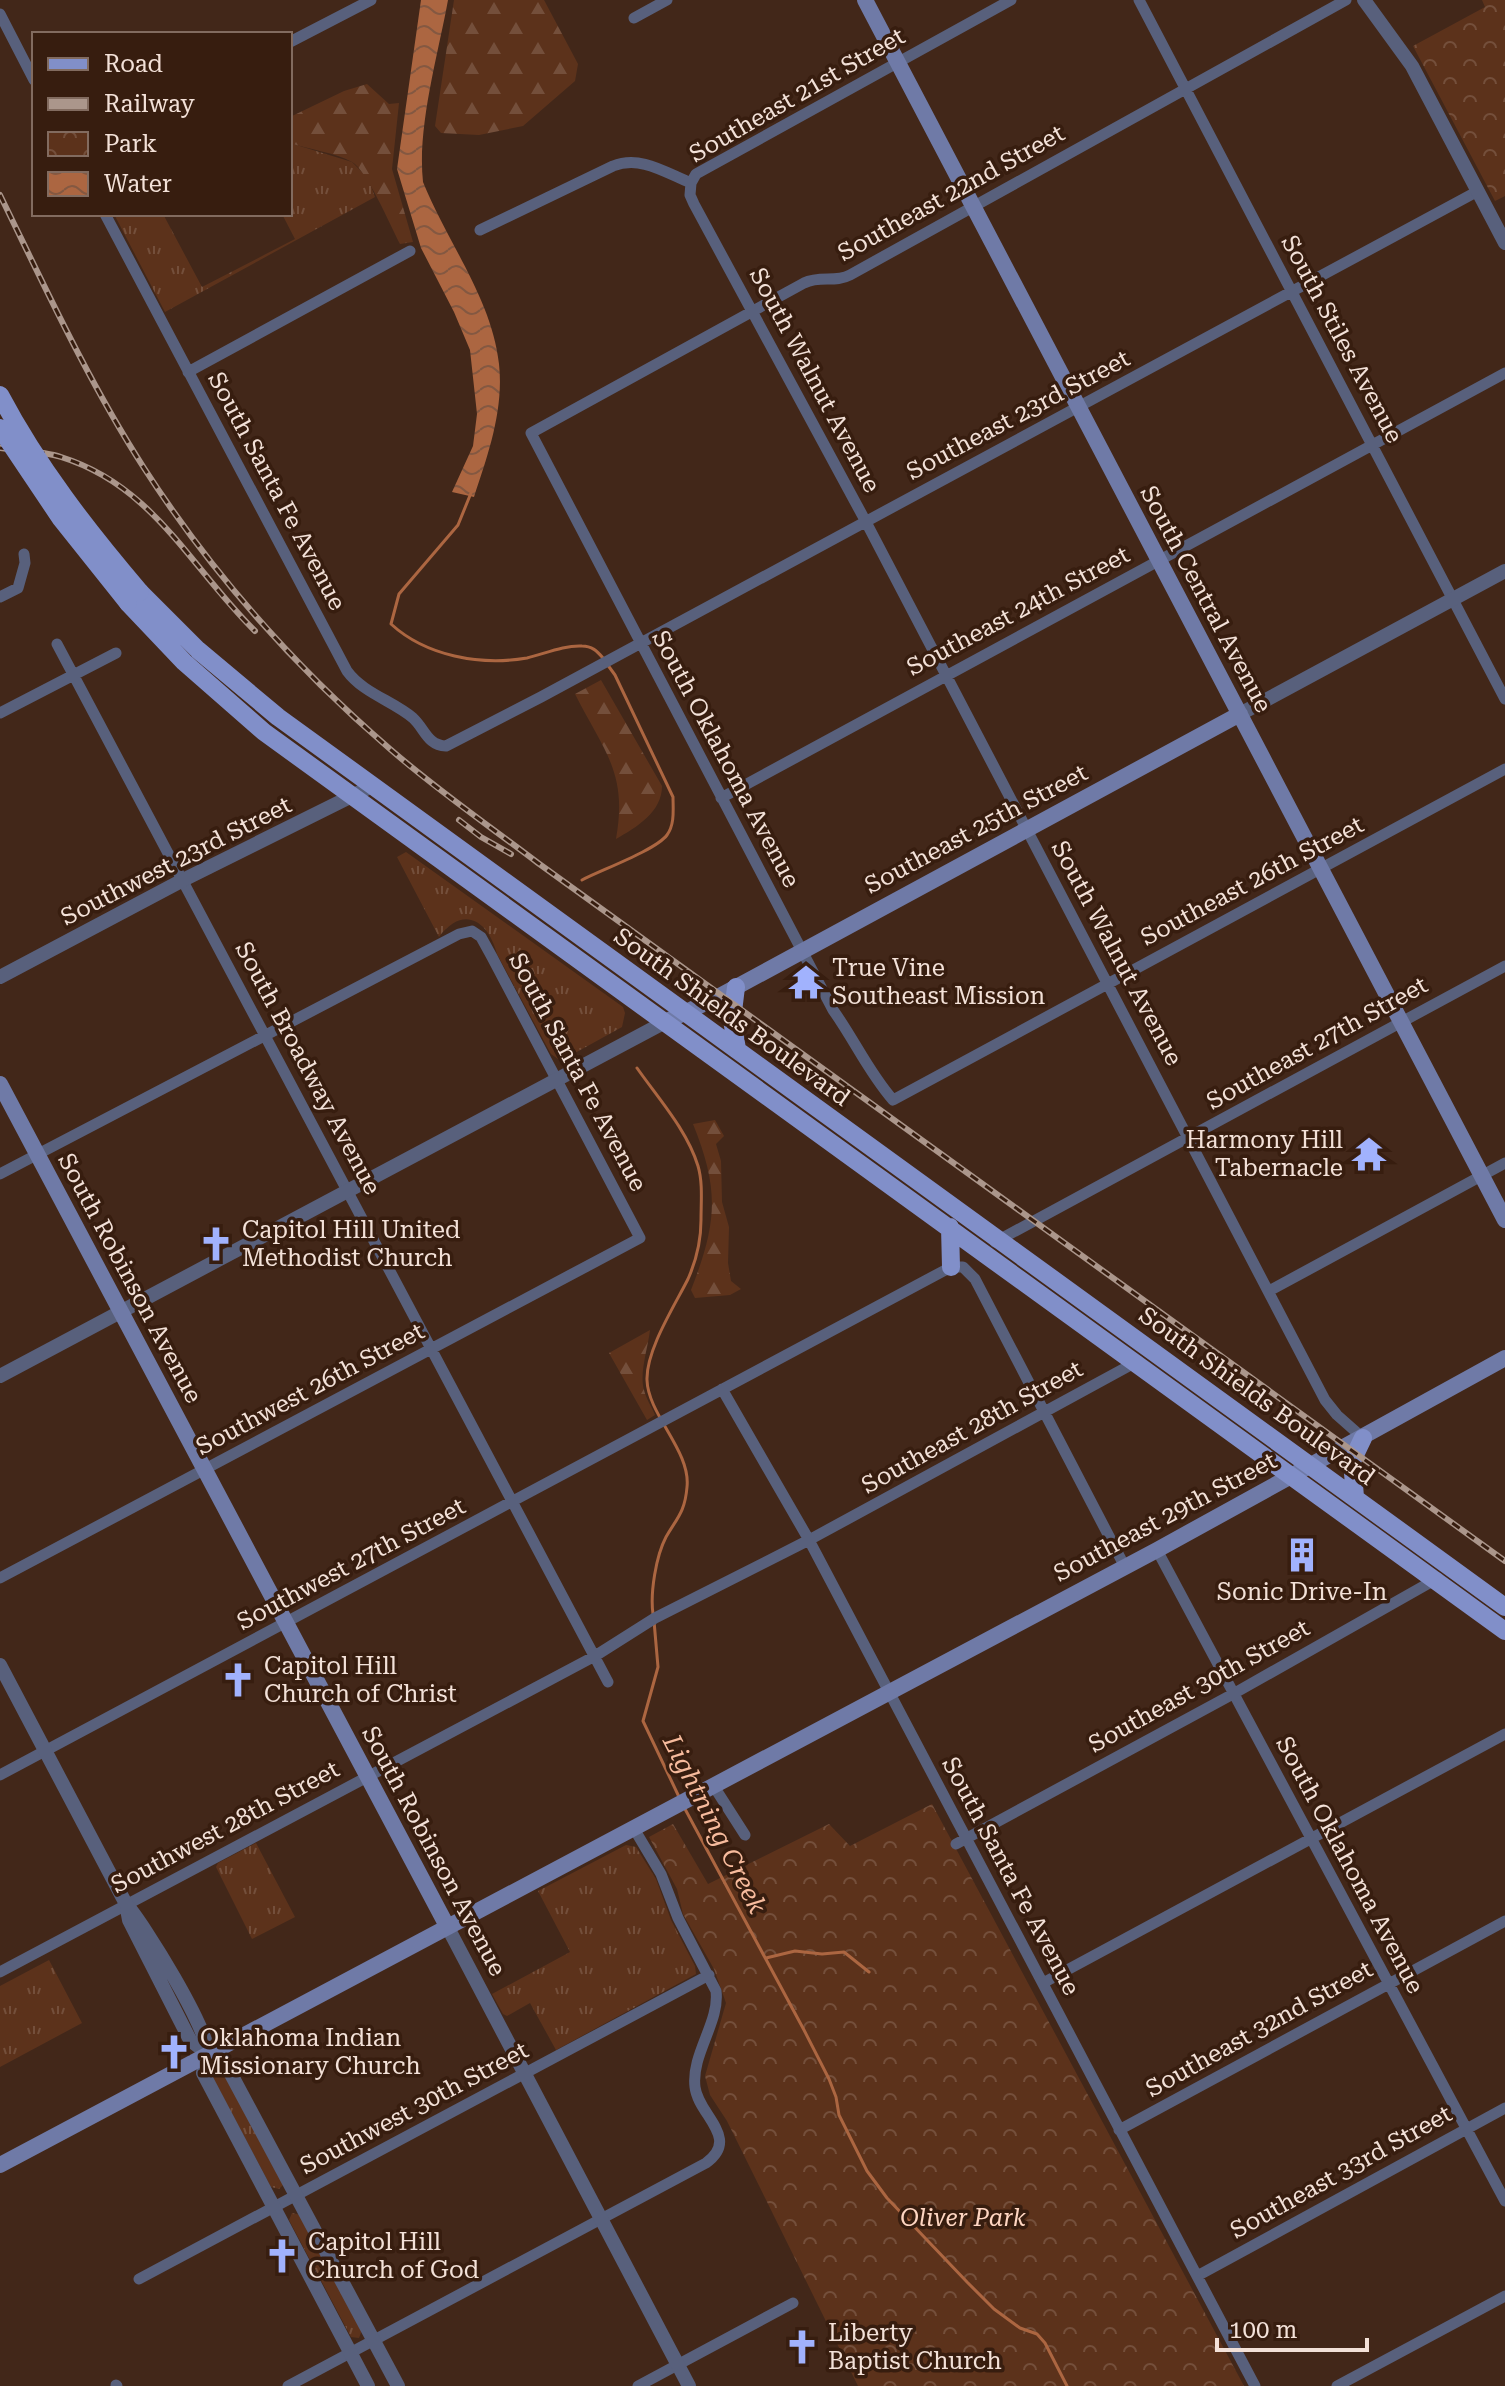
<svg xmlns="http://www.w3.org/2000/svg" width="1505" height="2386" font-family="'Roboto Serif',serif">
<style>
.grass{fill:url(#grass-tufts)}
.forest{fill:url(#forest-firs)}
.park{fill:url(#park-crowns)}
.water{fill:url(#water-waves)}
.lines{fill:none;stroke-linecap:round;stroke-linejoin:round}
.stream{stroke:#ac6641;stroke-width:3}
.minor{stroke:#58607c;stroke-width:11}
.tertiary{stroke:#58607c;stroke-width:14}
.secondary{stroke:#6f7aa7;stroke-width:16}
.primary{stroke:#818fc9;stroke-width:18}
.rail-casing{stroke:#ab968b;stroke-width:6}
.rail{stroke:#371d0f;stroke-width:3;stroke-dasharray:9;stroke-linecap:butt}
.primary-bridge{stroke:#818fc9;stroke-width:18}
.labels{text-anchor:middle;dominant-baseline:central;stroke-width:7;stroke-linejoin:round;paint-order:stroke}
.street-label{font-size:24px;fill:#f3e1d8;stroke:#371d0f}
.poi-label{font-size:24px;fill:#f3e1d8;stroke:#371d0f;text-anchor:start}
.park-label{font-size:24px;font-style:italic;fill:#ffd6c2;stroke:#371d0f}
.water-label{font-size:26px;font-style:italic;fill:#f7bb9d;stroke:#371d0f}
</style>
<defs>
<pattern id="grass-tufts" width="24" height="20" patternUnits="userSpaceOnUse" patternTransform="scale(2)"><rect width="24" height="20" fill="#5c321b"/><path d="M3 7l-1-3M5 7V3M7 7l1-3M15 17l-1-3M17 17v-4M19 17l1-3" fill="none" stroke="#744f3b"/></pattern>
<pattern id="forest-firs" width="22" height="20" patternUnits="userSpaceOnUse" patternTransform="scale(2)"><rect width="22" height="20" fill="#5c321b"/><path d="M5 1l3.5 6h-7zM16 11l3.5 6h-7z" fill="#744f3b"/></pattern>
<pattern id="park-crowns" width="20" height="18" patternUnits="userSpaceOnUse" patternTransform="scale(2)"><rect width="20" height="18" fill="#5c321b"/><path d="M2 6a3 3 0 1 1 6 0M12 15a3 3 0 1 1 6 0" fill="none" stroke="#744f3b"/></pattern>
<pattern id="water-waves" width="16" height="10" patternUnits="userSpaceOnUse" patternTransform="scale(2)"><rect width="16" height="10" fill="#ac6641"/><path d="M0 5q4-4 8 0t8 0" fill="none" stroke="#845841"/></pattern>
</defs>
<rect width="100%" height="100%" fill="#422719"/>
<!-- grass -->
<path class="grass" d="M290,143L352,162L368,178L375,197L165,312L115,216L119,214H163L202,287L295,239L282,214H290Z
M406,852L623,1007L625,1013L622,1027L564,1059H558L551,1054L497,954C488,920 463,905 439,937L397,857Z
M256,1843L295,1917L252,1939L216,1867L218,1863Z
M626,1845L636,1847L656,1879L671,1920L695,1966L696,1974L556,2050L530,2003L507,2016L503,2014L492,1994L570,1952L538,1891Z
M49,1960L82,2023L0,2067V1986Z
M217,2067L221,2068L283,2185L279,2189L271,2187L212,2076L213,2069Z
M292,2213L301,2215L362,2330L359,2338L351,2337L289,2220Z"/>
<!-- forest -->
<path class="forest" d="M454,0H544L578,64L575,81L523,126L479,135L441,133L435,126Z
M367,84L389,104L399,103L392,169L413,242L400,244C390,225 367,170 352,162C336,153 308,149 290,143V117L344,91Z
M601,680L662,786C662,812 637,827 616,839C628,773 604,751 575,694Z
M715,1120L724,1136L716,1144L721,1161L722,1202L729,1227L728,1263L731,1281L741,1289L730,1295L695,1298L691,1290C717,1223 720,1191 693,1124Z
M650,1330C648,1348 639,1373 644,1390C646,1399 652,1407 655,1415L647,1420L609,1353Z"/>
<!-- park -->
<path class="park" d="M1482,0H1505V196L1495,201L1413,46L1485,7Z
M932,1804L1244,2386H858L727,2121L710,2095L705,2076L726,2003L714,1969L683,1914L677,1889L649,1837L673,1824L708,1884L829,1824L850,1846Z"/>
<!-- water -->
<path class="water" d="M421,0H448C438,55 417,127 423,182C447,242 492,299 499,364C504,410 488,455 474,497L452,492L473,446L477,414L470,350L454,312L421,248L397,169Z"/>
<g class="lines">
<!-- stream -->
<path class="stream" d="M471,493L458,525L399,594L391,624C426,656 480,666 527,658C544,654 564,645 582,646C592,646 597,651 603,658
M582,880C601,870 656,850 667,835C675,824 673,809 673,797L615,675L607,664
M637,1068C658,1098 687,1130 698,1166C703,1183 701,1202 701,1220C701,1239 696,1261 688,1279C675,1305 646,1350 647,1380C648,1415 691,1451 687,1487C685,1512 677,1518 666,1537C656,1556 650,1593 653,1614
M654,1621L658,1667L643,1721L680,1799
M685,1809L804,2030L829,2079L836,2097L839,2115L867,2171L887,2198L967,2282L994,2309L1020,2328L1037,2334L1045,2343L1067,2386
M766,1958L795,1951L822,1954L844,1952L869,1972"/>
<!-- minor -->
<path class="minor" d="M1139,0L1505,699
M1346,0L850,275C835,283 820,275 804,283L531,433L833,1010C854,1039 869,1073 893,1100L1505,769
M0,14L34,80
M634,18L667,0
M290,42L371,0
M691,183L690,195L694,204L866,522L1325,1400L1337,1415L1363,1438
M691,183L696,174L1011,0
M105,214L347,671C363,693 393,701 413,718C425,729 427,745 446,746L541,697L1478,191
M480,230L613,166C641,155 666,173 691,183
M188,372L410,251
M0,597L18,588L25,563L24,554
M57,644L608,1682
M0,713L116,653
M721,798L1505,373
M0,1174L459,934L472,931L481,937L492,957L640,1238L0,1578
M995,1242L1505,966
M1269,1291L1505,1163
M722,1389L809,1540L1255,2386
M1157,1550L1505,2201
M0,1775L951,1267H963L975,1279L1125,1567
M713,1785L745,1835
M956,1844L1233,1694L1438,1578
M0,1972L595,1656L655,1618L809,1540L1138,1361
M1043,1983L1505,1734
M1119,2130L1505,1921
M1199,2275L1505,2108
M139,2279L709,1975
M116,2385L117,2386
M288,2386L706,2163C741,2138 698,2115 695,2087C691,2054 720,2022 716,1991L678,1918L661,1874L633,1827
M638,2386L793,2303
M1337,2386L1505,2296"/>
<!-- tertiary -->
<path class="tertiary" d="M1364,0L1412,66L1505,243
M1240,714L1505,571
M0,977L183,880L372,786
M0,1376L665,1022
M0,1665L126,1904C144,1924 209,2030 208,2054C208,2060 204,2067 203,2073L368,2386
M127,1909L129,1920L190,2040L208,2054L224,2061L398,2386
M447,1926L689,2386"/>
<!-- secondary -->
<path class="secondary" d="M865,0L1505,1220
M665,1022L716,998L1240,714
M0,1084L447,1926
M0,2165L1157,1550L1505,1358"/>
<!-- primary -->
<path class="primary" d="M140,592L198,650L278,717L1505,1607
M128,603L184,662L264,732L1505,1631
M736,987L732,1020L737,1049
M950,1227L951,1267
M1355,1497L1352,1461L1363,1438"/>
<!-- rail casing -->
<g class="rail-casing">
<path id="rail" d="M0,195C45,287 88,381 144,468C211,572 295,667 390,749C437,790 488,825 538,863L1505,1561
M0,448C20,451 42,451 61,457C154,486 190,567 255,631
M459,820L481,837L511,854"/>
</g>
<!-- rail -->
<use href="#rail" class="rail"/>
<!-- primary-bridge -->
<path class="primary-bridge" d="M0,395C38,467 88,531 140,592
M0,428L61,519L128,603"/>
</g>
<!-- icons -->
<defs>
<g id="temple-bare" transform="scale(2.76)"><path d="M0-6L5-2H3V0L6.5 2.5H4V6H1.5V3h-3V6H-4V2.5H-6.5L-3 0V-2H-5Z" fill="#a1b2fd" stroke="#371d0f" stroke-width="2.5" paint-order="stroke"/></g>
<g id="church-bare" transform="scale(2.76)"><path d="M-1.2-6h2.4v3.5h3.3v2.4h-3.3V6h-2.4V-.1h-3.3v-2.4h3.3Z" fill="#a1b2fd" stroke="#371d0f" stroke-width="2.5" paint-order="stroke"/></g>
<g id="building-bare" transform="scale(2.76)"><path d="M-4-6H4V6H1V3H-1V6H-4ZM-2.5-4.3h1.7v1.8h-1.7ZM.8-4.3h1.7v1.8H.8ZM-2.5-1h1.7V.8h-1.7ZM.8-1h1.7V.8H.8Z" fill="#a1b2fd" stroke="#371d0f" stroke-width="2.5" paint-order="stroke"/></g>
</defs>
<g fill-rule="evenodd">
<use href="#temple-bare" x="806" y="982"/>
<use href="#temple-bare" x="1369" y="1154"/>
<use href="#church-bare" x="216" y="1244"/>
<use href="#building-bare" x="1302" y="1555"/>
<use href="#church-bare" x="238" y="1680"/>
<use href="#church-bare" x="174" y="2052"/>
<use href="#church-bare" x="282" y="2256"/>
<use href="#church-bare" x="802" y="2347"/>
</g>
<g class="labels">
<!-- street labels -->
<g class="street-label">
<text transform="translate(797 95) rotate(-30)">Southeast 21st Street</text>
<text transform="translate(951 193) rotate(-29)">Southeast 22nd Street</text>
<text transform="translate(1342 339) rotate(62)">South Stiles Avenue</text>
<text transform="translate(815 380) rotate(62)">South Walnut Avenue</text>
<text transform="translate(1018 415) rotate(-28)">Southeast 23rd Street</text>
<text transform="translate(277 491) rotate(62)">South Santa Fe Avenue</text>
<text transform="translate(1206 599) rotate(62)">South Central Avenue</text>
<text transform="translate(1018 611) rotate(-28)">Southeast 24th Street</text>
<text transform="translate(726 759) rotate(62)">South Oklahoma Avenue</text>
<text transform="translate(976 829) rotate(-28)">Southeast 25th Street</text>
<text transform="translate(176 861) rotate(-27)">Southwest 23rd Street</text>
<text transform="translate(1252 881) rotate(-28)">Southeast 26th Street</text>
<text transform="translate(1117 953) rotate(62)">South Walnut Avenue</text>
<text transform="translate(732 1017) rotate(36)">South Shields Boulevard</text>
<text transform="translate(1317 1043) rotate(-29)">Southeast 27th Street</text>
<text transform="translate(308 1068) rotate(62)">South Broadway Avenue</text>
<text transform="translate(578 1072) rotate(62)">South Santa Fe Avenue</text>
<text transform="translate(130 1278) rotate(62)">South Robinson Avenue</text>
<text transform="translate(310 1389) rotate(-28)">Southwest 26th Street</text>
<text transform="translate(1257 1396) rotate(36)">South Shields Boulevard</text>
<text transform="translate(972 1427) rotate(-29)">Southeast 28th Street</text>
<text transform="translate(1165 1517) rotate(-28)">Southeast 29th Street</text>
<text transform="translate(351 1564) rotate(-28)">Southwest 27th Street</text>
<text transform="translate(1199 1686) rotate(-29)">Southeast 30th Street</text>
<text transform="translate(225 1827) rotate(-28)">Southwest 28th Street</text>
<text transform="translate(434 1851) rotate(62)">South Robinson Avenue</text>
<text transform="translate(1350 1865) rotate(62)">South Oklahoma Avenue</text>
<text transform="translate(1011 1876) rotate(62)">South Santa Fe Avenue</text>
<text transform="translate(1259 2029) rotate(-29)">Southeast 32nd Street</text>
<text transform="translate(414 2108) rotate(-28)">Southwest 30th Street</text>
<text transform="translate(1341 2172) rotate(-29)">Southeast 33rd Street</text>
</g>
<!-- poi labels -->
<g class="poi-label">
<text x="832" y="968">True Vine<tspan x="832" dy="28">Southeast Mission</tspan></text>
<text x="1343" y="1140" text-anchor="end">Harmony Hill<tspan x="1343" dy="28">Tabernacle</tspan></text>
<text x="242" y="1230">Capitol Hill United<tspan x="242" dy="28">Methodist Church</tspan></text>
<text x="1302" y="1592" text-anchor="middle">Sonic Drive-In</text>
<text x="264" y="1666">Capitol Hill<tspan x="264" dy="28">Church of Christ</tspan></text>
<text x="200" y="2038">Oklahoma Indian<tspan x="200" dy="28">Missionary Church</tspan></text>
<text x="308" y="2242">Capitol Hill<tspan x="308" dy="28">Church of God</tspan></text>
<text x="828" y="2333">Liberty<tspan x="828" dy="28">Baptist Church</tspan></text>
</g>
<!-- park labels -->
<g class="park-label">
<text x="963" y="2218">Oliver Park</text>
</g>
<!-- water labels -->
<g class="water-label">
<text transform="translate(715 1824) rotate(63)">Lightning Creek</text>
</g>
</g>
<!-- legend -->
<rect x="32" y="32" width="260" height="184" fill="#371d0f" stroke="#826b5f" stroke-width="2"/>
<rect x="48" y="58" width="40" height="12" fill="#818fc9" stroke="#826b5f" stroke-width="2"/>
<text x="104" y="72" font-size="24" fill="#f3e1d8">Road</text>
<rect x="48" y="98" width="40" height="12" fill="#ab968b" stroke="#826b5f" stroke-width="2"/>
<text x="104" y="112" font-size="24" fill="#f3e1d8">Railway</text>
<rect x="48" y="132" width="40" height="24" fill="url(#park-crowns)" stroke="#826b5f" stroke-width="2"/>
<text x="104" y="152" font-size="24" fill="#f3e1d8">Park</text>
<rect x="48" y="172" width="40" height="24" fill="url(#water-waves)" stroke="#826b5f" stroke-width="2"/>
<text x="104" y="192" font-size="24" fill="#f3e1d8">Water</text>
<!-- scale -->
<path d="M1217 2338v12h150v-12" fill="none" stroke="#f3e1d8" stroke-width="4"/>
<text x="1229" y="2338" font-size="24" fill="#f3e1d8" stroke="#371d0f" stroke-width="6" paint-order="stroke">100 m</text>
</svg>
